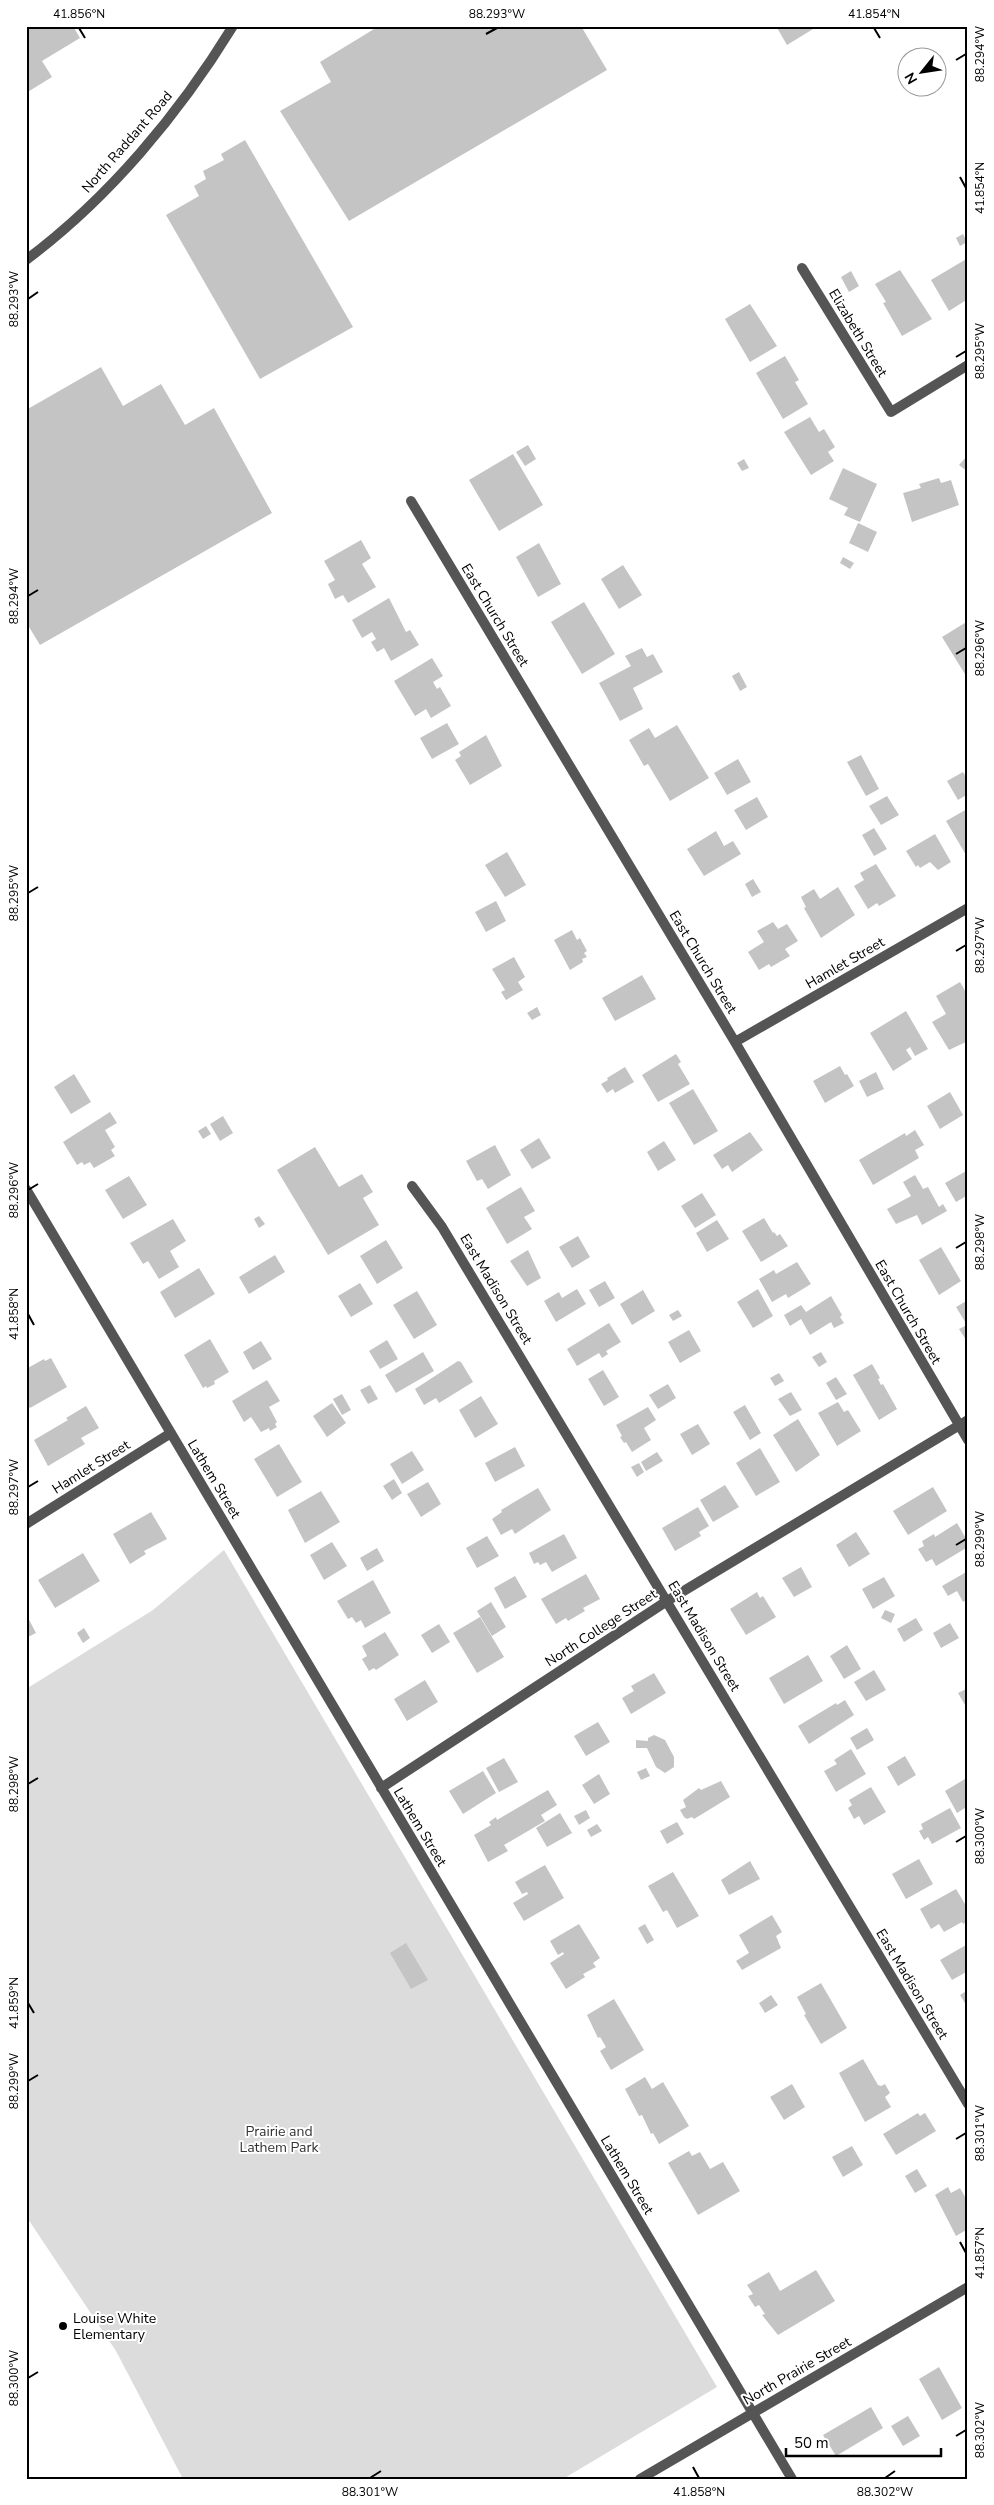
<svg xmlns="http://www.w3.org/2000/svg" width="994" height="2505" font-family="'Nunito Sans',sans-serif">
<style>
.green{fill:#dcdcdc}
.building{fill:#c4c4c4}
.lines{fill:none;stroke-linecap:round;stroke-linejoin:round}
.street{stroke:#555;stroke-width:10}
.ticks{fill:none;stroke:#000;stroke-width:2}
.poi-dot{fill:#000;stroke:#fff;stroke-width:2}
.labels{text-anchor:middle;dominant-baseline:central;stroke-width:4;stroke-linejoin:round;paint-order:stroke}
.street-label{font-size:14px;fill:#000;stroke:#fff}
.park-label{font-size:14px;fill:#333;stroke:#fff}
.poi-label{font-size:14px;fill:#000;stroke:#fff;text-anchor:start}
.neatline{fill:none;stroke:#000;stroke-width:2}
.ticks-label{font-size:12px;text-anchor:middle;fill:#000}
</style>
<rect width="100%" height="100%" fill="#fff"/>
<!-- green -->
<path class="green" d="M224,1550L717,2387L563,2479H183L116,2351L26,2216V1689L153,1610Z"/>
<!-- building -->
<path class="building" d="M26,26H73L80,38L42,61L52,77L26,93Z
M379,26H581L607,70L349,221L280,111L331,82L320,62Z
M776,26H818L787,45Z
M245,140L353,327L260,379L166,215L199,196L194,186L206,179L203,171L224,160L221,154Z
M963,234L967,242L960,246L956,238Z
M968,258V299L949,311L931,280Z
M900,270L932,319L902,336L883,303L886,302L875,284Z
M851,271L859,286L849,292L841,277Z
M750,304L777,346L750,362L725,319Z
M785,356L799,380L795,382L808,404L783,419L756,373Z
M101,367L123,406L161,384L185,425L214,408L272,513L40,645L26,622V410Z
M810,417L819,432L824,429L835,447L828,452L834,461L811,475L784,432Z
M528,445L536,459L525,466L516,452Z
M513,454L543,505L499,531L469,480Z
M968,455V472L959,465Z
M744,459L749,468L742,471L737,463Z
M843,468L877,484L860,522L844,515L848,508L829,499Z
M939,478L941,483L951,480L959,505L912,522L903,493L921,488L919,484Z
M858,523L877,532L868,552L849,543Z
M361,540L371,558L362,564L376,587L348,603L343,595L335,599L328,584L335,580L324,561Z
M539,543L561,584L538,597L516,557Z
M843,557L854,563L850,569L840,563Z
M623,565L642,595L619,609L601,579Z
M389,598L406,632L410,630L419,645L391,661L384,648L377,652L371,642L376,639L372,632L362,638L352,620Z
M584,602L615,654L582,674L551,622Z
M968,621V679L942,637Z
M642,648L647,657L653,654L663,672L633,688L643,709L620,721L599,683L631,666L625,656Z
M432,658L443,676L433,682L437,689L440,687L451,706L431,718L426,709L415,716L394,681Z
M739,672L747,687L740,691L732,676Z
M447,723L459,744L432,759L420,738Z
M677,725L709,778L670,801L648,764L644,766L629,740L649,728L655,738Z
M486,735L502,766L470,785L455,760L461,756L459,752Z
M861,755L879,789L866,796L847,762Z
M738,759L751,782L727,795L714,773Z
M963,772L968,780V794L958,800L947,781Z
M887,796L899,815L881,825L869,806Z
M757,797L768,817L746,830L734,810Z
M967,809L968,854L966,855L946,821Z
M874,828L887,849L874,856L862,835Z
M716,831L724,846L733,841L741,854L704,876L687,849Z
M935,834L951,862L938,870L930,862L920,868L918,865L916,867L906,851Z
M507,852L526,885L505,897L485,865Z
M876,864L896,896L879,906L877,903L868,909L854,886L864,880L860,873Z
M753,879L761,892L752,897L745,884Z
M838,887L855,915L821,938L804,908L806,907L801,897L814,889L820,899Z
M496,901L506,921L486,932L475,912Z
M773,922L778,929L787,924L798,941L785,949L790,956L771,967L769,964L759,970L748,952L764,942L757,931Z
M572,930L577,940L580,938L587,951L584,953L587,957L582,959L583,962L570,970L554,940Z
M514,957L525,977L518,982L523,990L506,1000L501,992L505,990L492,969Z
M642,975L656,999L615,1021L602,998Z
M960,982L968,996V1041L949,1050L932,1022L946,1014L936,996Z
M537,1007L541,1015L532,1020L527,1013Z
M906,1011L928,1049L915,1056L910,1047L906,1050L912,1059L893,1071L870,1033Z
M676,1054L681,1062L678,1064L690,1084L658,1102L642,1075Z
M840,1066L845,1075L847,1074L854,1086L825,1103L813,1081Z
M625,1067L634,1082L615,1093L613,1089L607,1093L601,1084L608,1080L607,1078Z
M876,1072L884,1089L867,1097L859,1081Z
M74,1074L91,1102L71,1114L54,1087Z
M693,1089L718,1131L694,1145L669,1103Z
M950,1092L963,1115L940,1129L927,1106Z
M110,1112L117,1123L105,1130L115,1147L111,1150L115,1156L94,1168L90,1162L84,1165L82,1162L77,1165L63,1142Z
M223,1116L233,1133L220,1141L210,1124Z
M206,1126L211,1134L203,1139L198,1131Z
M915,1130L924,1145L915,1150L919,1158L873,1185L859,1160L905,1133L906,1136Z
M750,1132L763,1150L732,1172L728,1165L722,1169L713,1155Z
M539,1138L551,1158L532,1169L520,1150Z
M664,1141L676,1160L658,1171L647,1152Z
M495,1145L511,1175L488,1189L482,1179L477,1181L466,1161Z
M315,1147L339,1187L362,1174L373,1192L363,1198L379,1225L328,1255L277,1170Z
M968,1170V1195L956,1202L945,1183Z
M915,1175L923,1189L928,1187L939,1207L943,1204L947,1211L922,1225L917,1215L896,1224L887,1209L911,1196L903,1182Z
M129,1176L147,1205L123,1219L105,1190Z
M521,1187L535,1211L524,1217L532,1229L507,1244L486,1208Z
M702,1193L716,1215L695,1228L681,1206Z
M259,1216L265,1224L259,1228L254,1219Z
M764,1218L773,1233L774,1232L777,1236L780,1234L788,1246L761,1262L742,1231Z
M173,1219L186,1241L170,1251L179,1267L159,1279L148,1261L143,1264L130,1243Z
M717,1220L729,1239L707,1252L696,1233Z
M578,1236L590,1257L572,1268L559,1247Z
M386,1240L403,1268L377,1284L360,1256Z
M941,1247L961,1281L939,1295L919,1260Z
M528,1250L541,1278L527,1286L510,1261Z
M275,1255L285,1272L249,1294L239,1277Z
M797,1262L811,1284L788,1298L786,1294L772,1302L759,1279L774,1270L776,1274Z
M199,1268L215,1294L175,1318L160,1292Z
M605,1281L615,1298L599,1307L589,1290Z
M360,1283L373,1304L351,1317L338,1296Z
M577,1289L586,1304L556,1322L544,1301L559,1292L562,1298Z
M758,1289L773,1316L753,1328L737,1302Z
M643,1290L655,1311L632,1325L620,1304Z
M417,1291L437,1325L414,1339L393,1305Z
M831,1296L842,1315L840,1317L844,1323L834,1328L831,1322L810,1335L801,1319L790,1326L784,1315L801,1305L806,1312Z
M968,1300V1343L959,1329L967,1325L956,1307Z
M678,1310L682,1316L673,1321L669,1315Z
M609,1323L621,1342L606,1351L608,1354L602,1358L599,1353L577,1366L567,1349Z
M689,1330L701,1351L680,1363L668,1342Z
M210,1339L229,1372L214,1381L215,1384L207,1388L206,1386L203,1388L184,1355Z
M387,1340L398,1359L380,1369L369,1351Z
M261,1341L272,1359L253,1370L243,1352Z
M423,1352L434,1371L396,1393L385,1375Z
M821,1352L827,1362L819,1367L812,1357Z
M51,1358L67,1387L30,1408L26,1404V1369L44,1359L45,1361Z
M458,1361L461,1362L473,1382L439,1403L436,1398L424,1405L415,1389Z
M872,1364L880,1378L878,1379L881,1385L883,1384L897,1409L879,1420L853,1375Z
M603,1370L619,1397L604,1406L588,1379Z
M779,1373L784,1381L775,1386L770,1378Z
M836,1377L847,1394L836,1400L826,1383Z
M267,1380L280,1401L269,1407L277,1422L275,1424L277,1427L270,1431L269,1428L261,1432L251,1417L244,1422L232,1401Z
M668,1384L676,1398L658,1409L649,1395Z
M370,1385L378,1399L368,1404L360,1390Z
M791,1392L802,1410L790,1416L778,1399Z
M342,1394L351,1410L342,1415L333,1399Z
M481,1396L498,1424L475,1438L459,1410Z
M838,1402L844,1412L848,1410L861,1431L837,1446L818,1413Z
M332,1403L346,1423L327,1437L313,1416Z
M745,1405L761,1433L750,1440L733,1412Z
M86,1406L99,1428L81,1438L85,1444L48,1466L34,1440L68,1420L66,1418Z
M648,1407L656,1420L644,1428L651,1440L632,1452L626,1442L624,1443L620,1437L622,1436L616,1425Z
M798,1419L820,1455L796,1472L773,1435Z
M698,1424L710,1444L692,1455L680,1434Z
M279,1444L302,1482L277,1497L254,1459Z
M515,1447L525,1466L495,1482L485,1463Z
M760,1448L780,1482L756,1496L736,1463Z
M412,1451L424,1470L402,1484L390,1464Z
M657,1452L663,1461L646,1471L641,1462Z
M639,1463L644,1472L637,1477L631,1467Z
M394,1479L402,1493L392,1500L383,1486Z
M428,1482L441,1504L421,1517L407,1494Z
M725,1485L739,1507L713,1522L700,1500Z
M933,1487L947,1511L908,1535L893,1511Z
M538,1488L551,1510L515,1534L512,1529L501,1535L492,1519L502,1512L501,1510Z
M321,1491L340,1522L305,1543L288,1510Z
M698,1507L709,1526L699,1532L701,1536L675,1551L662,1528Z
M151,1512L167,1539L144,1551L146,1554L130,1564L113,1534Z
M957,1523L968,1542V1547L936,1566L932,1559L926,1562L918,1549L924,1546L922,1541L934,1534L935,1537Z
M856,1532L870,1554L849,1567L836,1545Z
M564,1534L577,1558L552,1572L546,1562L540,1565L538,1562L534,1564L529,1553Z
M487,1536L499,1556L477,1568L466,1548Z
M332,1542L347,1566L324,1580L310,1555Z
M377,1548L384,1561L367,1571L360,1558Z
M83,1553L100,1581L55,1608L38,1580Z
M801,1567L812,1587L794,1597L782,1578Z
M968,1571V1599L963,1602L957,1591L948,1596L942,1586Z
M586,1574L600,1599L583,1608L585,1611L568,1621L566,1618L556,1624L541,1599Z
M515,1576L527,1597L505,1609L494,1588Z
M884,1577L895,1596L873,1609L862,1589Z
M373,1580L391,1613L365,1628L361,1620L356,1623L352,1617L348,1619L337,1601Z
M757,1592L760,1598L763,1596L776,1617L746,1635L730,1609Z
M491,1602L506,1627L492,1636L477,1611Z
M885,1610L895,1614L891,1623L881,1618Z
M26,1614L36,1633L26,1638Z
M480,1617L504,1657L477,1673L453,1633Z
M916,1618L923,1630L904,1642L897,1629Z
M950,1623L959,1638L941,1648L933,1633Z
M439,1624L450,1642L432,1653L421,1635Z
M84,1628L90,1638L83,1643L77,1633Z
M385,1632L399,1655L376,1670L374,1668L369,1671L362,1659L367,1656L362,1646Z
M847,1645L861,1669L844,1679L830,1656Z
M808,1655L823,1681L784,1704L769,1678Z
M874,1670L886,1690L866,1701L854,1682Z
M654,1673L666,1693L631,1714L622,1698L634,1691L631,1686Z
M425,1680L438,1702L407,1721L394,1699Z
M968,1688V1710L958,1693Z
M845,1700L854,1715L809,1744L798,1726L836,1703L837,1705Z
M598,1722L610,1742L586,1756L574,1736Z
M867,1728L874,1740L857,1750L850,1738Z
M654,1735L665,1740L674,1757V1767L665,1773L656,1767L647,1748H636V1740L648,1741V1738Z
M851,1749L866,1774L836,1792L824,1771L837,1764L834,1760Z
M905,1756L916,1775L898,1786L887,1767Z
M504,1758L518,1782L499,1792L486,1768Z
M646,1768L650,1776L641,1780L637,1772Z
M483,1771L496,1793L463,1814L449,1791Z
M599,1774L610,1794L594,1804L582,1785Z
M965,1779L968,1785V1806L957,1813L945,1791Z
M721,1781L730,1797L694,1819L692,1817L687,1819L684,1817L680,1810L686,1807L683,1800L699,1788L701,1790Z
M871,1787L886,1812L864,1825L859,1816L854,1819L848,1808L852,1805L849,1800Z
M548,1790L557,1805L541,1815L545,1821L504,1845L508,1851L488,1862L474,1835L491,1825L489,1822L496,1817L497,1820Z
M950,1808L961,1828L932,1844L928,1837L924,1840L919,1831L923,1829L921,1824Z
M586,1810L590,1818L579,1825L574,1816Z
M560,1813L572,1833L547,1847L536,1828Z
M677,1822L684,1834L667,1844L660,1831Z
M597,1824L602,1831L591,1837L587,1830Z
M919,1859L933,1884L906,1899L892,1874Z
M750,1861L760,1879L729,1895L721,1880Z
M545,1865L564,1898L524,1921L513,1903L528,1894L527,1892L522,1894L515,1882Z
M673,1872L699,1916L677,1928L667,1910L663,1912L648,1886Z
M956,1889L965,1904L968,1902V1921L963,1924L962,1922L944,1932L939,1924L931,1929L920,1909Z
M772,1915L782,1932L776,1936L781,1948L742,1970L736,1961L749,1953L739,1935Z
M579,1924L600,1958L593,1963L596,1967L583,1974L585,1977L566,1989L550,1963L564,1954L563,1952L558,1955L550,1941Z
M645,1924L654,1940L647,1944L638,1928Z
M406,1943L428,1980L411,1989L390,1953Z
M966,1945L968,1949V1971L952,1980L940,1960Z
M821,1983L847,2028L821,2044L804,2015L806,2014L797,1997Z
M968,1990V2008L960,1995Z
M771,1995L778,2005L765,2013L759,2003Z
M614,1999L644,2050L611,2070L600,2051L606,2047L600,2037L598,2038L587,2015Z
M863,2059L878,2085L881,2086L885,2084L890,2093L885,2097L891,2107L865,2122L839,2073Z
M645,2077L652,2089L663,2082L689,2126L659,2144L653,2133L651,2134L642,2115L639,2116L625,2089Z
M792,2084L805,2107L784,2120L770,2097Z
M918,2113L920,2116L925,2113L936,2131L896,2155L883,2134Z
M852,2146L863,2165L843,2177L832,2157Z
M689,2151L692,2156L700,2152L710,2169L723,2162L740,2191L698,2215L668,2163Z
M917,2169L927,2186L915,2193L905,2176Z
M948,2187L951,2193L960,2188L968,2202V2229L956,2236L935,2195Z
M816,2270L835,2301L778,2335L762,2315L765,2314L759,2305L755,2307L748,2296L753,2294L747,2285L769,2272L780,2291Z
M939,2367L962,2408L942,2420L919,2379Z
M871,2407L883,2428L836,2456L823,2435Z
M908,2416L920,2436L903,2446L891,2426Z"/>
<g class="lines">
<!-- street -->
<path class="street" d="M26,260C109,198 179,114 233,26
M802,268L891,412L968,365
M411,501L735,1042L968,1440
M735,1042L968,908
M412,1186L442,1227L968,2104
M26,1189L792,2479
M26,1524L171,1433
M381,1788L667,1601L968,1420
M640,2479L968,2287"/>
</g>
<!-- ticks -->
<path class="ticks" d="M79,28L85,38M874,28L880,38M486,34L497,28M956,60L966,54M960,177L966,188M28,299L38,292M956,357L966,351M28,596L38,590M956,654L966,648M28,893L38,887M956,951L966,945M28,1190L38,1184M956,1248L966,1242M28,1314L34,1325M28,1487L38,1481M956,1545L966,1539M28,1784L38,1778M956,1842L966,1836M28,2003L34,2013M28,2081L38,2075M956,2139L966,2133M960,2242L966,2253M28,2378L38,2372M956,2436L966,2430M693,2467L699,2478M370,2478L381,2471M885,2478L895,2471"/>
<!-- markers -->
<circle class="poi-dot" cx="63" cy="2326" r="5"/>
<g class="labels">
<!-- street labels -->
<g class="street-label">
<text transform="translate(127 142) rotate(-49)">North Raddant Road</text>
<text transform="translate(858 333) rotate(59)">Elizabeth Street</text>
<text transform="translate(495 615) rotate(59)">East Church Street</text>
<text transform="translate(703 962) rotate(59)">East Church Street</text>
<text transform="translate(845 963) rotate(-30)">Hamlet Street</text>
<text transform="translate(496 1289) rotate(59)">East Madison Street</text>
<text transform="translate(908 1312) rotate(60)">East Church Street</text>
<text transform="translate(91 1467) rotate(-32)">Hamlet Street</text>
<text transform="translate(214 1479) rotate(59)">Lathem Street</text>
<text transform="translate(601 1628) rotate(-33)">North College Street</text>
<text transform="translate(704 1636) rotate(59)">East Madison Street</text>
<text transform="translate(420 1827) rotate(59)">Lathem Street</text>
<text transform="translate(912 1984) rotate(59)">East Madison Street</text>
<text transform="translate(627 2175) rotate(59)">Lathem Street</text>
<text transform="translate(797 2371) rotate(-30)">North Prairie Street</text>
</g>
<!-- park labels -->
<g class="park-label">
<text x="279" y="2131">Prairie and<tspan x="279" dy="16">Lathem Park</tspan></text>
</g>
<!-- poi labels -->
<g class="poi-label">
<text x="73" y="2318">Louise White<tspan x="73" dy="16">Elementary</tspan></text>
</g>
</g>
<!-- border -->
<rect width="994" height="2505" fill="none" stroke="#ffffff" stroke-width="55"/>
<!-- north arrow -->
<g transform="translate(922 72) rotate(240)"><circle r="24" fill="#ffffff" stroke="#999999"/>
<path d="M0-4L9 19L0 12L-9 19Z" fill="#000000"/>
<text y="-8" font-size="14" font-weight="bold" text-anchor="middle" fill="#000000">N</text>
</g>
<!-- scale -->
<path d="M786 2448v8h155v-8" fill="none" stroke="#000000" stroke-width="2.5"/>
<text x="794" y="2448" font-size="15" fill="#000000" stroke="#ffffff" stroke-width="4" paint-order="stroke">50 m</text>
<rect x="28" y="28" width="938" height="2450" class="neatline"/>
<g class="ticks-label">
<text x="79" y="18">41.856°N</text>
<text x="497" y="18">88.293°W</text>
<text x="874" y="18">41.854°N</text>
<text transform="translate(980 54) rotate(-90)" y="4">88.294°W</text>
<text transform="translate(980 188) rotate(-90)" y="4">41.854°N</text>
<text transform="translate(14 299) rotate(-90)" y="4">88.293°W</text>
<text transform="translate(980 351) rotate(-90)" y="4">88.295°W</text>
<text transform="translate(14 596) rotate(-90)" y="4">88.294°W</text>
<text transform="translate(980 648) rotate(-90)" y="4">88.296°W</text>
<text transform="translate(14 893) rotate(-90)" y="4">88.295°W</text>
<text transform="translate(980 945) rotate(-90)" y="4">88.297°W</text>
<text transform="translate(14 1190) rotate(-90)" y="4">88.296°W</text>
<text transform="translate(980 1242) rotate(-90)" y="4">88.298°W</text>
<text transform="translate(14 1314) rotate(-90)" y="4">41.858°N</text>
<text transform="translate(14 1487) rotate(-90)" y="4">88.297°W</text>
<text transform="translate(980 1539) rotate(-90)" y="4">88.299°W</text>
<text transform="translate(14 1784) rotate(-90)" y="4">88.298°W</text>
<text transform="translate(980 1836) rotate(-90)" y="4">88.300°W</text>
<text transform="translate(14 2003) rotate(-90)" y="4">41.859°N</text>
<text transform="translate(14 2081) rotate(-90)" y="4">88.299°W</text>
<text transform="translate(980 2133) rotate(-90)" y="4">88.301°W</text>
<text transform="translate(980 2253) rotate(-90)" y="4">41.857°N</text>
<text transform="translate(14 2378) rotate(-90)" y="4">88.300°W</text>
<text transform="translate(980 2430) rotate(-90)" y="4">88.302°W</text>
<text x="370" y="2496">88.301°W</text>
<text x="699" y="2496">41.858°N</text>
<text x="885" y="2496">88.302°W</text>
</g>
</svg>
